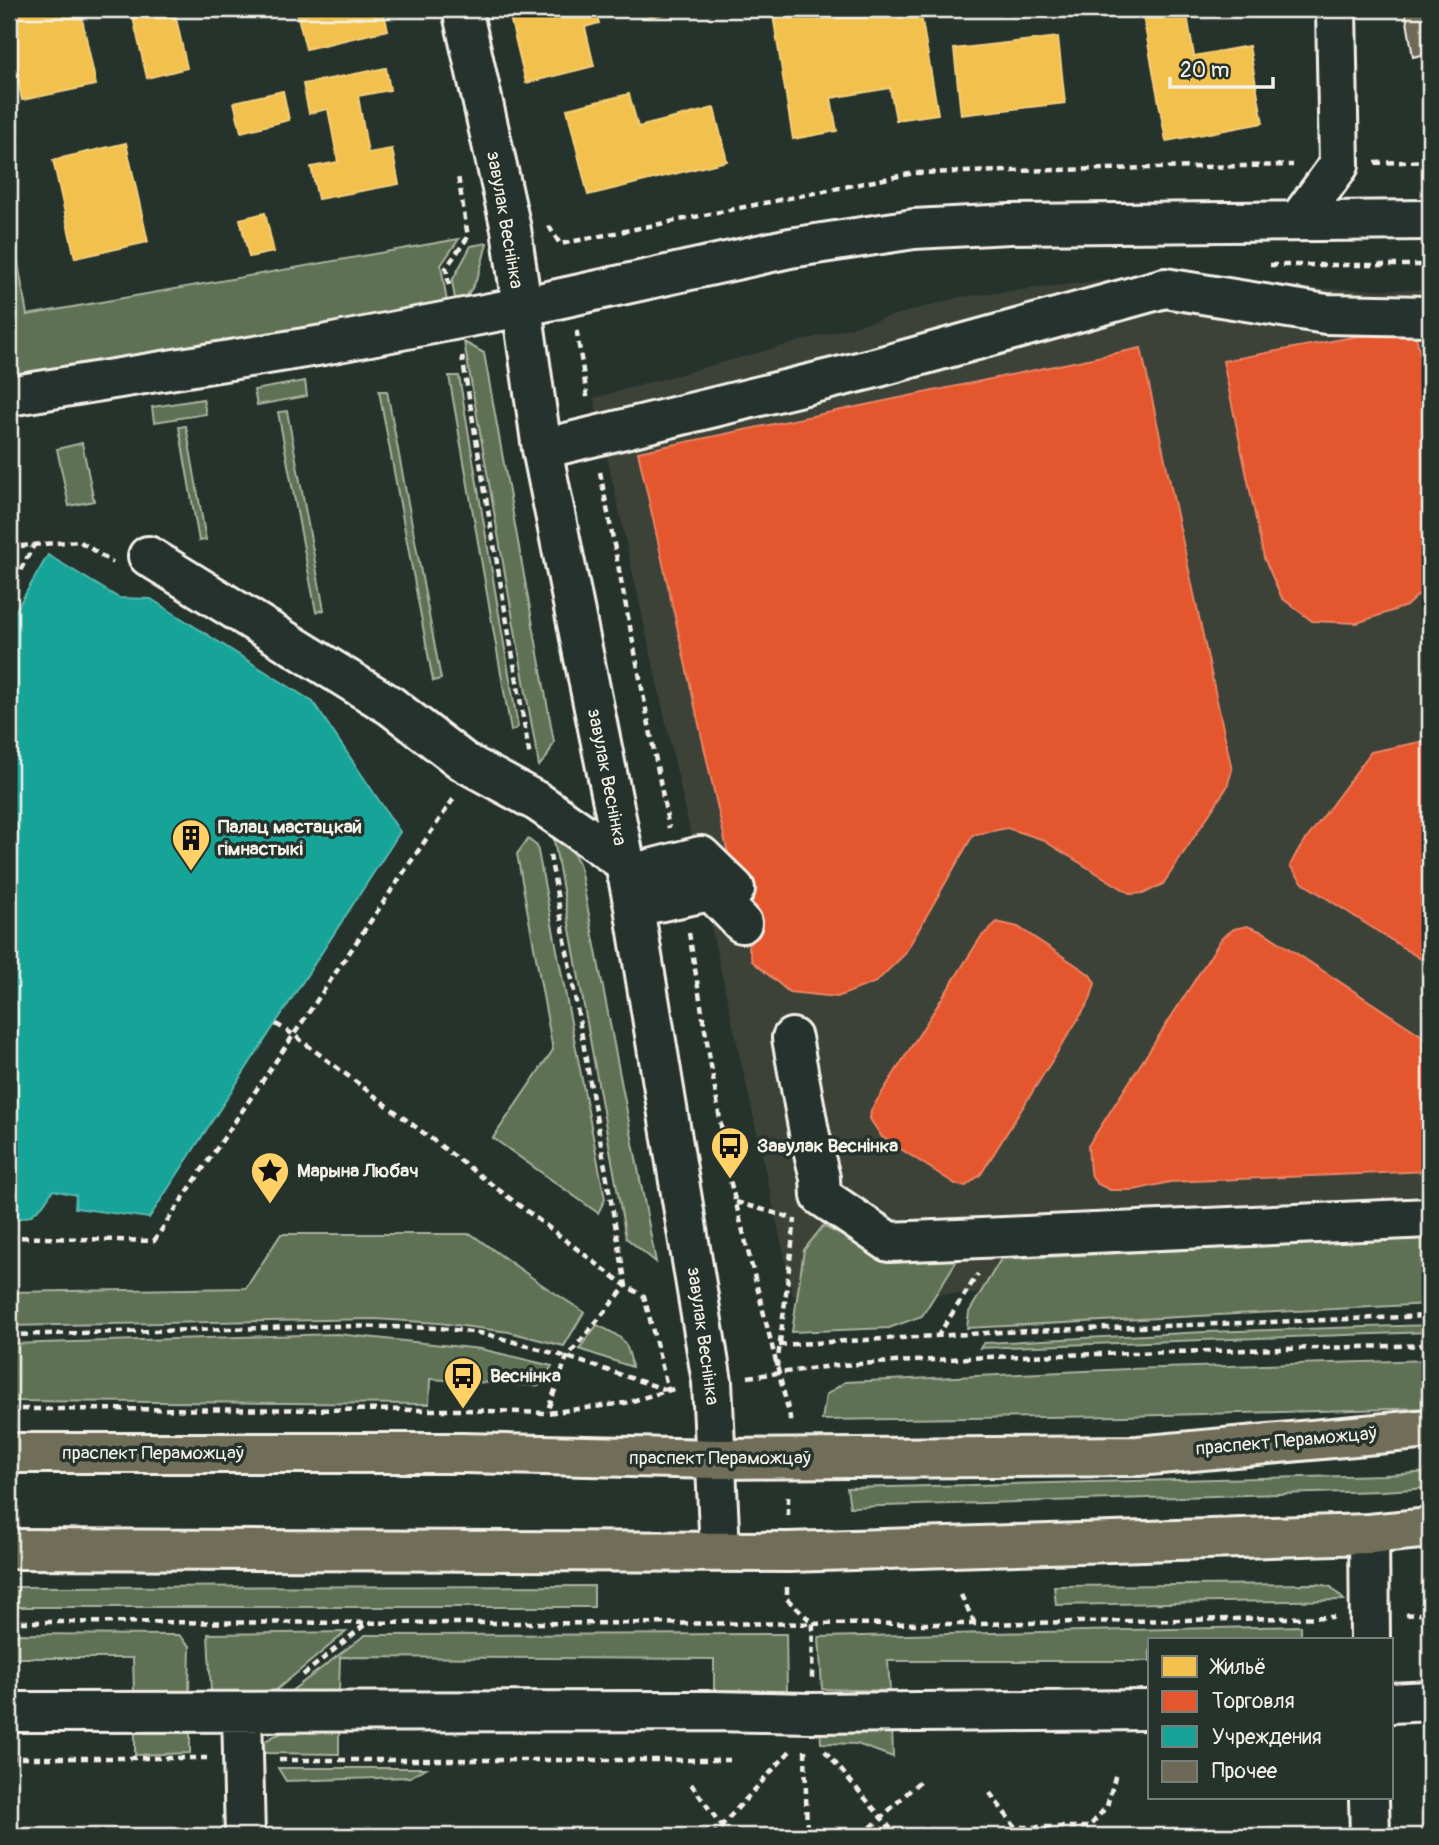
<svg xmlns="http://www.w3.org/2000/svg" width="1439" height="1845" font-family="Pangolin,sans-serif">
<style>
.built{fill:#3c4339}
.green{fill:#5f7154;stroke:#aab19e;stroke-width:2}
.homes{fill:#f2c14e;stroke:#f3cf7c;stroke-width:2}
.shops{fill:#e4572e;stroke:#e98566;stroke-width:2}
.public{fill:#17a398;stroke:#59bab0;stroke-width:2}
.building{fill:#6e6856;stroke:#f4f1e8;stroke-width:2}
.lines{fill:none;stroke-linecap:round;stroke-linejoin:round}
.minor-casing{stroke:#f4f1e8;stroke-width:44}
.major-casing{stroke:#f4f1e8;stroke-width:44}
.path{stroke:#f4f1e8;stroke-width:4.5;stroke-dasharray:7 5;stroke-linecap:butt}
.minor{stroke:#26332d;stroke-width:38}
.major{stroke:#706e59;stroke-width:38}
.labels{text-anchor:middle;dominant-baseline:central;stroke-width:7;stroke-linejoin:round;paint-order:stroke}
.street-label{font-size:19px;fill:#f4f1e8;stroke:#26332d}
.poi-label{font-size:19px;font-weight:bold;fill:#f4f1e8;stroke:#26332d;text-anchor:start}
</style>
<rect width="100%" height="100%" fill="#26332d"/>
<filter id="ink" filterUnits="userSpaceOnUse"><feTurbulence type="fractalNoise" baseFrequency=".0143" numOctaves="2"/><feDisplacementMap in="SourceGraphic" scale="14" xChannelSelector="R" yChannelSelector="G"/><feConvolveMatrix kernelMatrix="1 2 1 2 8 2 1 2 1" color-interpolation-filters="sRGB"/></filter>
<g filter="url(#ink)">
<!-- built -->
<path class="built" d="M1159,274L1324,289L1430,290V1290L793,1295L594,398L961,297Z"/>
<!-- green -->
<path class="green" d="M9,226L12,228L27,315L459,239L441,265L447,302L322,329L9,379Z
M487,243C481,267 477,291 456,305L452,281L471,246Z
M464,342L484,353L554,742L547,757L539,766Z
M449,376H459L518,727L511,731Z
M305,381L307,396L257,405L254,390Z
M379,391H387L441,679L433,681Z
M203,399L206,414L154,422L152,407Z
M287,411L324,610L316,612L278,412Z
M186,426L206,540L199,541L179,427Z
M82,443L94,501L69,506L57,449Z
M553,835L564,838L579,863L656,1262L626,1238Z
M528,839L537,846L605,1199L598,1213L493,1138L553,1050L517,854Z
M823,1226L892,1261L959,1257L922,1316L889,1328L792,1332L804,1250Z
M281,1234H471L541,1284L584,1312L564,1346L509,1332L439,1323L374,1319L9,1326V1292L246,1288Z
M1430,1238V1304L967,1328L969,1312L1001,1259Z
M597,1325C622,1337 628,1339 632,1367L579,1349Z
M1430,1325V1332L980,1348L984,1343L1205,1332Z
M337,1334L481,1349L552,1366L539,1386L430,1379L429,1404L9,1401V1344Z
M1430,1360V1408L1124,1416L822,1420L826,1395L845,1382L1128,1369Z
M1430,1472V1488L1382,1491L850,1507L847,1488L1385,1475Z
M1318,1584L1331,1587L1344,1600L1056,1605L1054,1586Z
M594,1586V1607H9V1587Z
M1301,1626V1640H1150V1661H888L890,1691L822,1689L819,1637Z
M346,1632L275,1691L211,1692L208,1634Z
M9,1634L179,1635L190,1646L189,1693L134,1692L133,1658H9Z
M786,1634L787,1691L714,1690V1659L340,1657L339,1691L290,1692L365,1635Z
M892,1725L893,1757L857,1744L821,1743L820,1726Z
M135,1726L190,1727V1753L135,1755Z
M339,1727V1754L259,1753L260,1745C281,1726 311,1729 339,1727Z
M278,1768H426L410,1777L286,1781Z"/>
<!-- homes -->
<path class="homes" d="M23,9H80L96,85L22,100L9,35V12Z
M131,9H174L187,68L147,78Z
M296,9H383L388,30L306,49Z
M508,9H595L599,23L585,27L594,66L526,83Z
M647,9H680L681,11L649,17Z
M772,9H816L818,20L877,9H920L938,114L896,120L890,88L831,98L837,131L793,139Z
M1186,9L1194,56L1249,46L1263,123L1166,141L1143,16Z
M1058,37L1065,103L961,115L954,49Z
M386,68L390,90L358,96L368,153L392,149L399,184L318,199L311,167L338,162L328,109L309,113L303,84Z
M283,91L289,120L241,132L234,102Z
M629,94L638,127L714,108L727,161L588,195L567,109Z
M126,143L148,242L75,258L53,160Z
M265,213L274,252L249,257L240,219Z"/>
<!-- shops -->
<path class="shops" d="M1414,326L1430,402V584L1406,606L1357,623L1312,621L1282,598L1264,558L1223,361Z
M1141,348L1232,770L1227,787L1163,884L1145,893L1131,894L1041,839L1007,828L973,835L904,955L876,982L837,997L789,992L752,961L638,452Z
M1430,740V965L1303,883L1290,866L1297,852L1371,752Z
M997,922L1018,927L1082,969L1090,975L1095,983L1090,1000L981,1174L966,1186L957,1185L882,1137L870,1119L871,1110L981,937Z
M1247,926L1265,933L1430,1041V1171L1170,1182L1134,1190H1110L1096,1183L1090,1172L1088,1146L1222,938L1234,929Z"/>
<!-- public -->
<path class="public" d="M48,555L119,598L151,599L313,702L400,832L149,1218L75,1208L76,1195L53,1190L43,1205L30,1216L9,1221V622Z"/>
<!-- building -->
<path class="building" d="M1405,9H1430V53L1413,57Z"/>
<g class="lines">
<!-- minor casing -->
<g class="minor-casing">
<path id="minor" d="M462,9L511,229L542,449L634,907L712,1382L720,1551
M1298,221L1339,165L1336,9
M9,396L323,345L521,307L790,248L914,229L1010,224L1430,220
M542,449L875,368L1165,288L1326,314L1430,316
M148,556L391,706L464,762L538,802L624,862
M627,875L701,856L735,889
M634,907L711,891L742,923
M792,1038L809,1132L820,1178L821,1196L889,1242L1430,1218
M1369,1534L1370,1640
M1392,1703L1430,1701
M9,1712L714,1711L810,1713L1150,1710
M242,1712L245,1836
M1369,1798L1370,1836"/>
</g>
<!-- major casing -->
<g class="major-casing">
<path id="major" d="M9,1453H462L717,1459L1138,1456L1430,1429
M9,1549L788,1552L1369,1534L1430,1528"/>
</g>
<!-- path -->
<path class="path" d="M1375,163L1430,161
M549,226L560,244L914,173L1293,165
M1270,265H1430
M449,285L446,268L468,237L458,176
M579,333H577L588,402
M462,356L530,758
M600,472L669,828
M9,547L79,541L113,563
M9,591L34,545
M550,855L626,1286L644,1296L668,1390
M689,933L730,1180L790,1417V1424
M276,1024L294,1035L626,1286L567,1357L547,1412
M736,1202L792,1218
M9,1237L154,1241L454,798
M9,1335L337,1326L440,1328L486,1334L567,1357L667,1390
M937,1337L978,1274
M779,1345L1003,1332L1430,1316
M777,1367L795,1219
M748,1377L839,1365L988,1357L1430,1345
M9,1409L463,1410L547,1413L625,1403L677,1388
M788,1515V1492
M787,1587V1599L813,1623L812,1678
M961,1595L975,1624
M1406,1615L1430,1613
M9,1622L975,1624L1334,1617
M303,1675L367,1623
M805,1750L807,1836
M825,1751L897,1836
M9,1758H207
M279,1760H735
M691,1784L729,1836
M990,1793L1015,1827H1089L1107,1806L1116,1773
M712,1836L792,1749
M862,1836L921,1780
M1048,1836V1826"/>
<!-- minor -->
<use href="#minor" class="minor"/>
<!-- major -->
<use href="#major" class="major"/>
</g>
</g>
<!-- icons -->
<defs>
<g id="building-pin" transform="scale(2.0125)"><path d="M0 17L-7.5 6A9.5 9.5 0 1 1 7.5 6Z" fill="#ffd166" stroke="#26332d"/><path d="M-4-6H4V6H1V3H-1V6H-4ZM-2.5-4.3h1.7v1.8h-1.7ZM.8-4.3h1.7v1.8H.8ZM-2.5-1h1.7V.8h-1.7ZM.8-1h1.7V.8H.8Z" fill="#111"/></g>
<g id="bus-pin" transform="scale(2.0125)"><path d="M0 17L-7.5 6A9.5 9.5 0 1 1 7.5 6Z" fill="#ffd166" stroke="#26332d"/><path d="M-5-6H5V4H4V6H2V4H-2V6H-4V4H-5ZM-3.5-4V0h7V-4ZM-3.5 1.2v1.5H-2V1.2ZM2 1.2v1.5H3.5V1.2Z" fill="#111"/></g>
<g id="sight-pin" transform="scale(2.0125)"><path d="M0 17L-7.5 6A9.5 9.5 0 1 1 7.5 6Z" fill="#ffd166" stroke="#26332d"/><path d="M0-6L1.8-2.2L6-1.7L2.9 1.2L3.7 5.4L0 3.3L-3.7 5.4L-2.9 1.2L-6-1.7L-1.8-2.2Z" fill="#111"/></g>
</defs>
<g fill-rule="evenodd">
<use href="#building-pin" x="191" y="838"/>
<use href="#bus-pin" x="730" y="1146"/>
<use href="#sight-pin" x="270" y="1171"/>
<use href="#bus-pin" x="463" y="1376"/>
</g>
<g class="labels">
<!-- street labels -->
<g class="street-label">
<text transform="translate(505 220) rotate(80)">завулак Веснінка</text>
<text transform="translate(607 777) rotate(79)">завулак Веснінка</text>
<text transform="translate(703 1336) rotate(82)">завулак Веснінка</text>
<text transform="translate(1286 1441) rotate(-5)">праспект Пераможцаў</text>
<text x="153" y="1453">праспект Пераможцаў</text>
<text x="720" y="1458">праспект Пераможцаў</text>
</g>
<!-- poi labels -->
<g class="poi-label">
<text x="218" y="827">Палац мастацкай<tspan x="218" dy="22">гімнастыкі</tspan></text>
<text x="757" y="1146">Завулак Веснінка</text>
<text x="297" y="1171">Марына Любач</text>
<text x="490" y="1376">Веснінка</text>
</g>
</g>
<!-- margin -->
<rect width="1439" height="1845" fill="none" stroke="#26332d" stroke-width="35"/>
<rect x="18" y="18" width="1404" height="1810" fill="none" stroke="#f4f1e8" stroke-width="2.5" filter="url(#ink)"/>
<!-- legend -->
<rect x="1148" y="1638" width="245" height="161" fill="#26332d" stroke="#787f78" stroke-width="2"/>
<rect x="1162" y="1656" width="35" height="21" fill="#f2c14e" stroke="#787f78" stroke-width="2"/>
<text x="1212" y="1674" font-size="21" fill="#f4f1e8">Жильё</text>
<rect x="1162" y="1691" width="35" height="21" fill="#e4572e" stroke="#787f78" stroke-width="2"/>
<text x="1212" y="1708" font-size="21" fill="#f4f1e8">Торговля</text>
<rect x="1162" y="1726" width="35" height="21" fill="#17a398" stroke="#787f78" stroke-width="2"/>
<text x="1212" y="1744" font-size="21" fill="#f4f1e8">Учреждения</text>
<rect x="1162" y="1761" width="35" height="21" fill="#6e6856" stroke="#787f78" stroke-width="2"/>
<text x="1212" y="1778" font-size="21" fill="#f4f1e8">Прочее</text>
<!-- scale -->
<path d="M1170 77v10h103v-10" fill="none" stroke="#f4f1e8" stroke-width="3.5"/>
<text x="1180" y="77" font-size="21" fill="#f4f1e8" stroke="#26332d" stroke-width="5" paint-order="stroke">20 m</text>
</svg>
